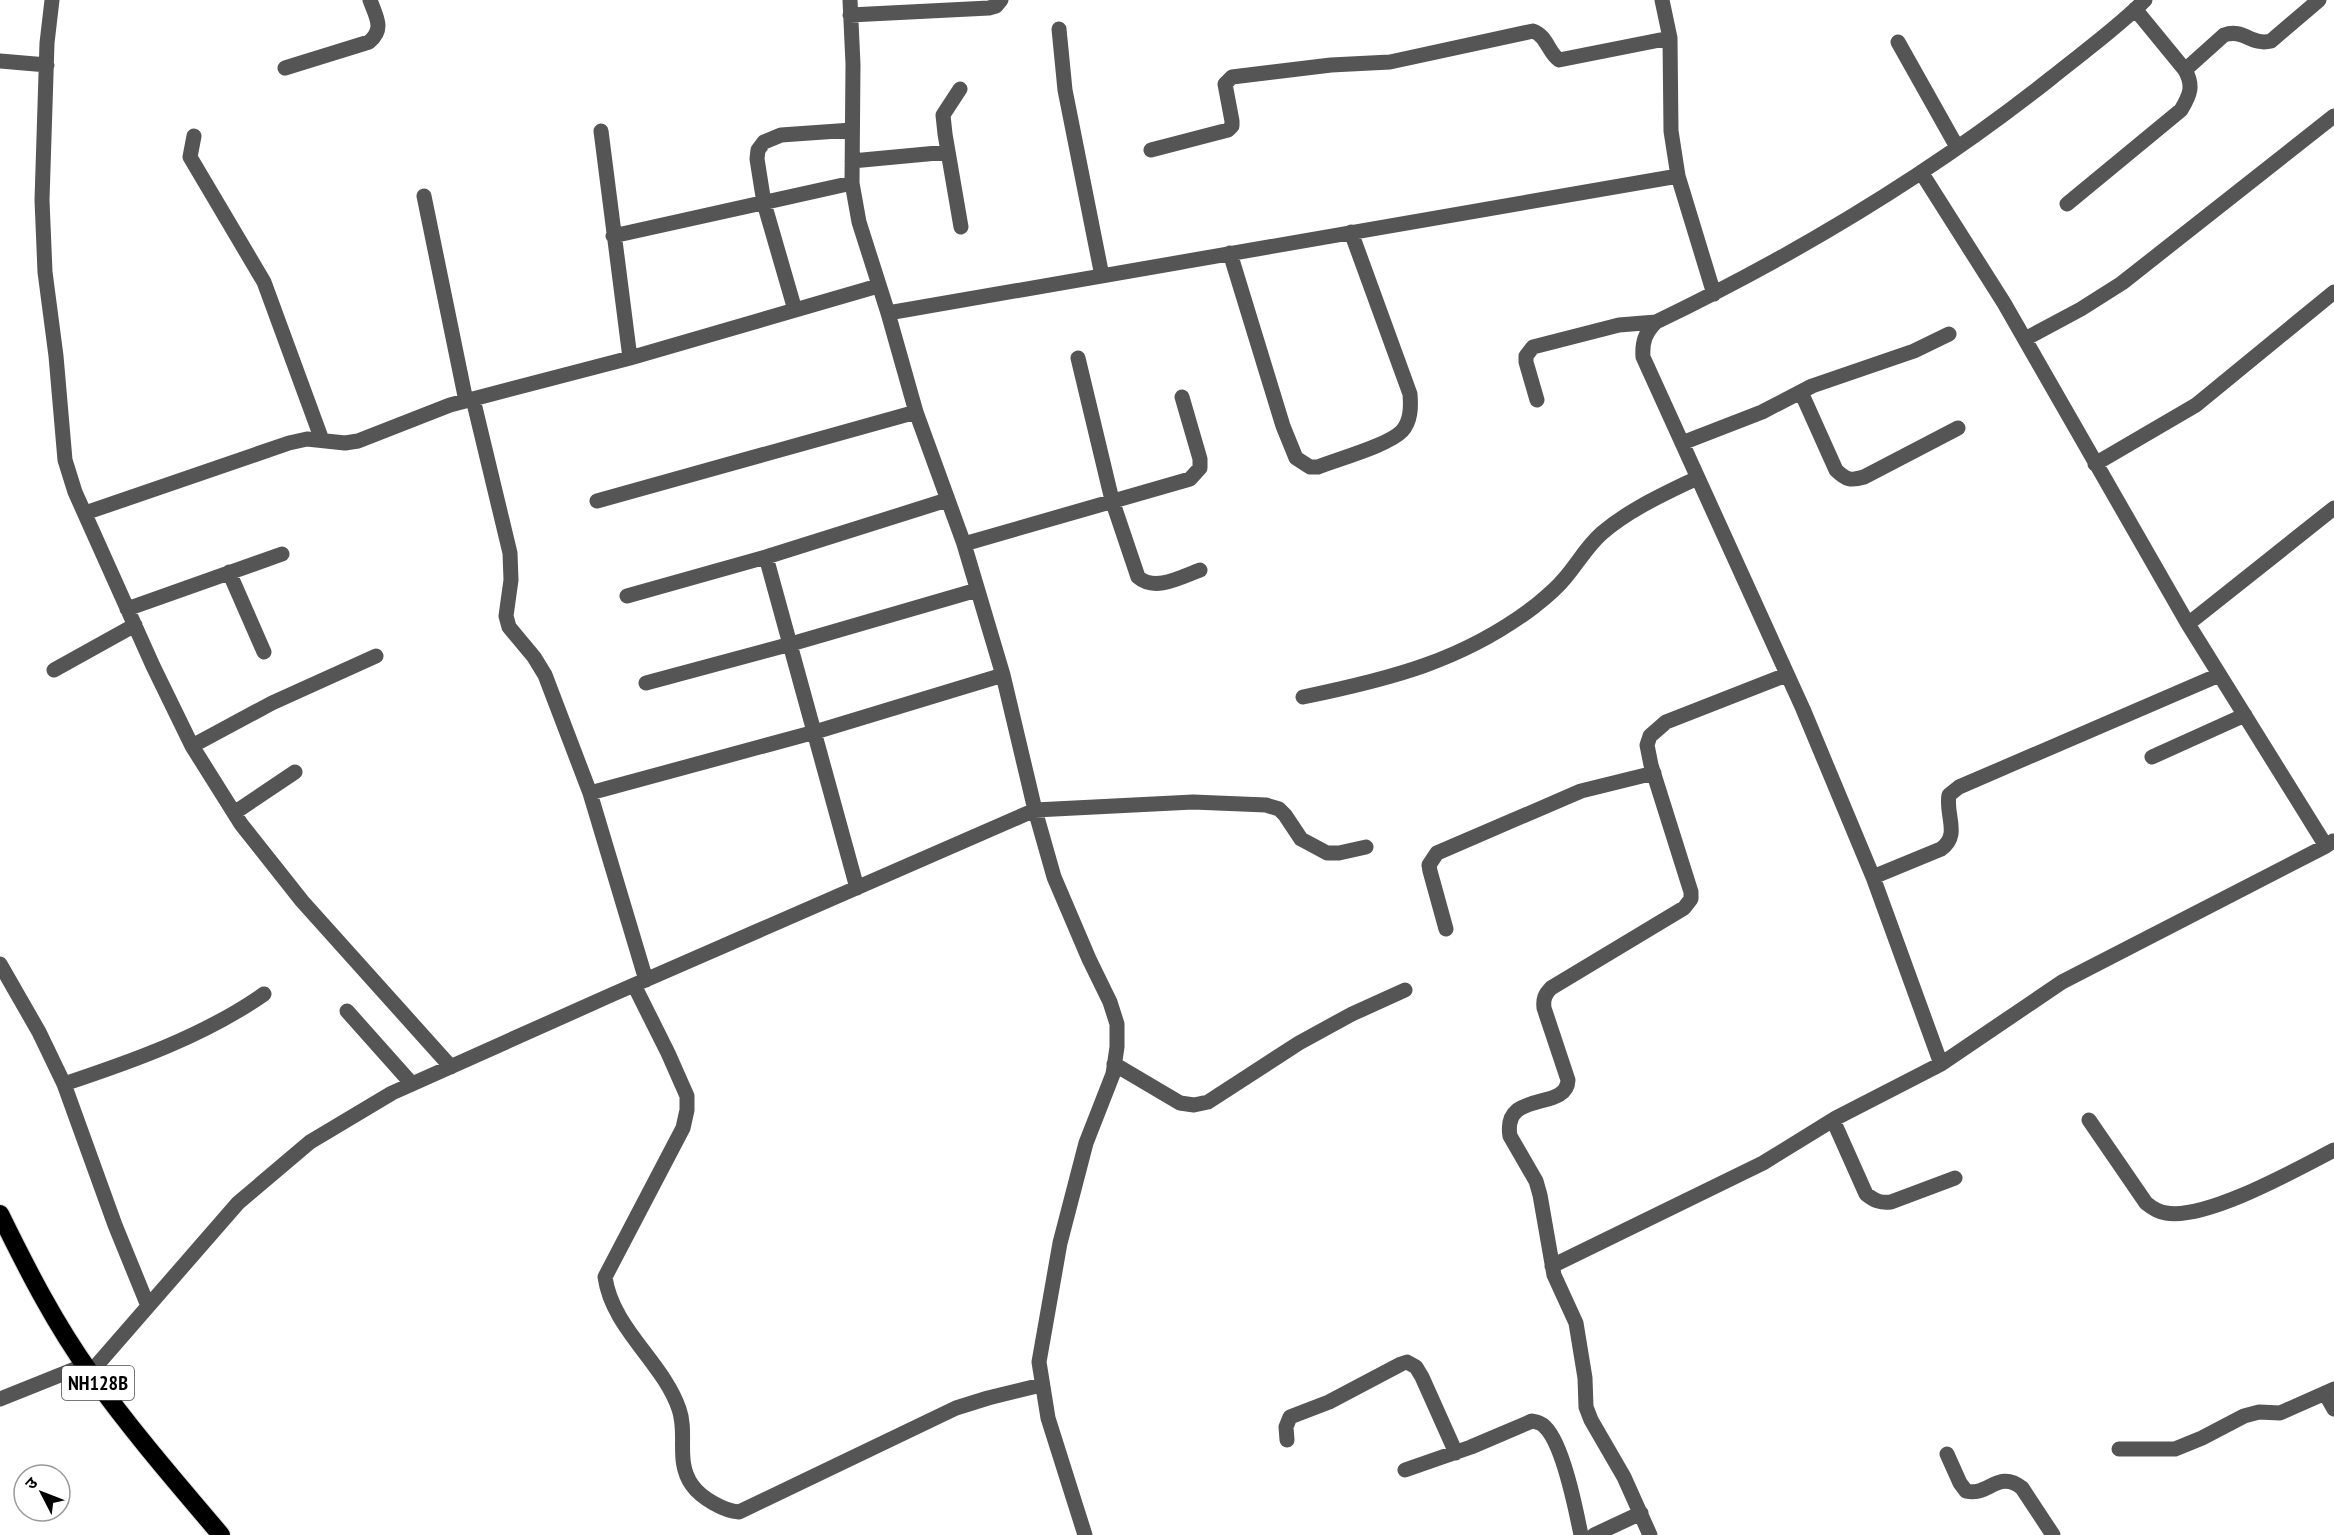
<svg xmlns="http://www.w3.org/2000/svg" width="2334" height="1535" font-family="'PT Sans Narrow','Noto Sans Devanagari',sans-serif">
<style>
.lines{fill:none;stroke-linecap:round;stroke-linejoin:round}
.highway-casing{stroke:#dbdbdb;stroke-width:20}
.minor{stroke:#555;stroke-width:15}
.highway{stroke:#000;stroke-width:18}
.labels{text-anchor:middle;dominant-baseline:central;stroke-width:6;stroke-linejoin:round;paint-order:stroke}
.shield{fill:#fff;stroke:#4c4c4c;stroke-width:1.5}
.shield-label{font-size:20px;font-weight:bold;fill:#000}
</style>
<rect width="100%" height="100%" fill="#fff"/>
<g class="lines">
<!-- highway casing -->
<g class="highway-casing">
<path id="highway" d="M0,1214C27,1269 55,1324 91,1374C131,1430 176,1482 221,1535"/>
</g>
<!-- minor -->
<path class="minor" d="M52,0L47,43L42,200L45,272L56,356L65,460L75,492L153,666L192,746L241,824L302,901L451,1067
M850,0L853,64L852,183L859,222L888,313L916,412L964,544L1003,675L1035,810L1054,877L1089,959L1110,1002L1117,1024V1047L1113,1074L1086,1143L1060,1243L1039,1362L1048,1418L1085,1535
M1662,0L1670,38L1671,131L1678,176L1714,294
M850,15L989,8L996,6L1001,0
M1059,29L1065,90L1102,276
M1898,42L1957,147
M0,61L47,65
M285,68L369,42C385,29 376,17 370,0
M2185,70L2224,35C2244,28 2251,46 2271,41L2319,0
M960,89L943,115L945,134L961,227
M601,131L630,358
M194,136L190,157L264,282L322,440
M1151,150L1228,130L1232,126V121L1225,84L1232,77L1331,65L1390,62L1533,31C1547,36 1548,52 1559,60L1670,38
M852,161L948,152
M1921,172L2004,303L2188,624L2334,508
M424,196L466,401
M2067,204L2181,110C2190,95 2194,86 2185,70L2135,9
M613,236L852,183
M1230,253L1283,426L1296,458L1310,467H1318C1338,459 1389,445 1402,431C1411,421 1411,407 1410,394L1351,232
M795,310L764,203L757,159L758,150L764,142L781,135L852,130
M888,313L1678,176
M2025,339L2081,309L2122,283L2334,116
M1078,358L1112,500L1138,577C1155,592 1181,577 1200,570
M1801,392L1836,470C1846,480 1851,481 1864,477L1958,428
M473,399L510,553L511,580L506,616L509,627L534,657L545,675L590,793L646,980
M1537,400L1526,362V356L1533,347L1619,325L1656,322
M1682,443L1762,412L1812,386L1914,351L1949,334
M2095,464L2196,405L2334,292
M597,501L916,412
M85,513L289,443L307,439L345,443L358,441L450,405L630,358L878,286
M964,544L1190,479L1200,468V459L1182,397
M766,557L857,888
M229,572L264,652
M627,596L766,557L947,500
M127,609L282,554
M2188,624L2326,846L2333,841
M54,670L135,625
M646,683L791,644L977,590
M1303,697C1390,679 1463,661 1535,606C1545,598 1557,588 1565,578C1578,563 1587,546 1602,533C1630,509 1664,494 1697,478
M192,746L272,703L376,656
M2152,757L2245,715
M590,793L815,732L1003,675
M234,813L295,772
M1873,877L1941,849C1961,835 1945,815 1949,795L1959,787L2219,675
M1446,929L1430,871L1429,865L1437,853L1581,791L1654,773
M0,964L39,1032L64,1084L115,1225L148,1306
M634,985L668,1053L687,1096V1110L683,1128L605,1277C612,1328 663,1362 679,1409C688,1434 675,1461 692,1485C701,1498 724,1511 739,1512L956,1408L988,1398L1041,1385
M347,1011L412,1084
M1114,1064L1180,1103L1194,1105L1208,1102L1299,1043L1352,1014L1405,990
M1941,1064L1873,877L1803,709L1643,357C1642,342 1645,333 1656,322C1795,255 1929,175 2050,79C2082,53 2116,29 2145,0
M64,1084C133,1061 204,1036 264,994
M1833,1120L1866,1194C1875,1201 1880,1203 1891,1202L1955,1178
M2089,1120L2146,1203C2152,1208 2158,1212 2166,1213C2207,1220 2297,1169 2334,1150
M1552,1266L1763,1163L1836,1118L1941,1064L2062,982L2326,846
M90,1373L238,1203L310,1142L392,1093L611,995L1035,810L1193,802L1266,805L1279,809L1285,815L1301,839L1327,853H1339L1366,847
M2325,1393L2334,1409
M0,1399L85,1365
M1287,1440L1286,1427L1290,1417L1329,1402L1401,1364L1407,1362L1416,1367L1422,1377L1456,1453
M2119,1449H2175L2202,1438L2244,1416L2259,1412L2280,1413L2334,1389
M1947,1454L1960,1483L1966,1491C1988,1497 1998,1469 2022,1488L2053,1535
M1405,1470L1471,1447L1532,1421C1537,1422 1542,1423 1545,1427C1563,1444 1576,1510 1581,1535
M1594,1535L1641,1513
M1650,1535L1624,1477L1591,1420L1586,1407L1585,1378L1576,1323L1554,1275L1540,1195L1536,1181L1510,1136C1502,1089 1567,1112 1568,1080L1544,1008C1543,999 1545,994 1551,988L1684,908L1691,899V892L1651,765L1647,745L1650,736L1666,722L1786,675"/>
<!-- highway -->
<use href="#highway" class="highway"/>
</g>
<g class="labels">
<!-- shield labels -->
<rect class="shield" x="62" y="1366" width="72" height="34" rx="4.5"/>
<g class="shield-label">
<text x="98" y="1383">NH128B</text>
</g>
</g>
<!-- north arrow -->
<g transform="translate(42 1493) rotate(312)"><circle r="28" fill="#ffffff" stroke="#999999" stroke-width="1.5"/>
<path d="M0-4.5L10 22L0 15L-10 22Z" fill="#000000"/>
<text y="-9" font-size="16" font-weight="bold" text-anchor="middle" fill="#000000">उ</text>
</g>
</svg>
